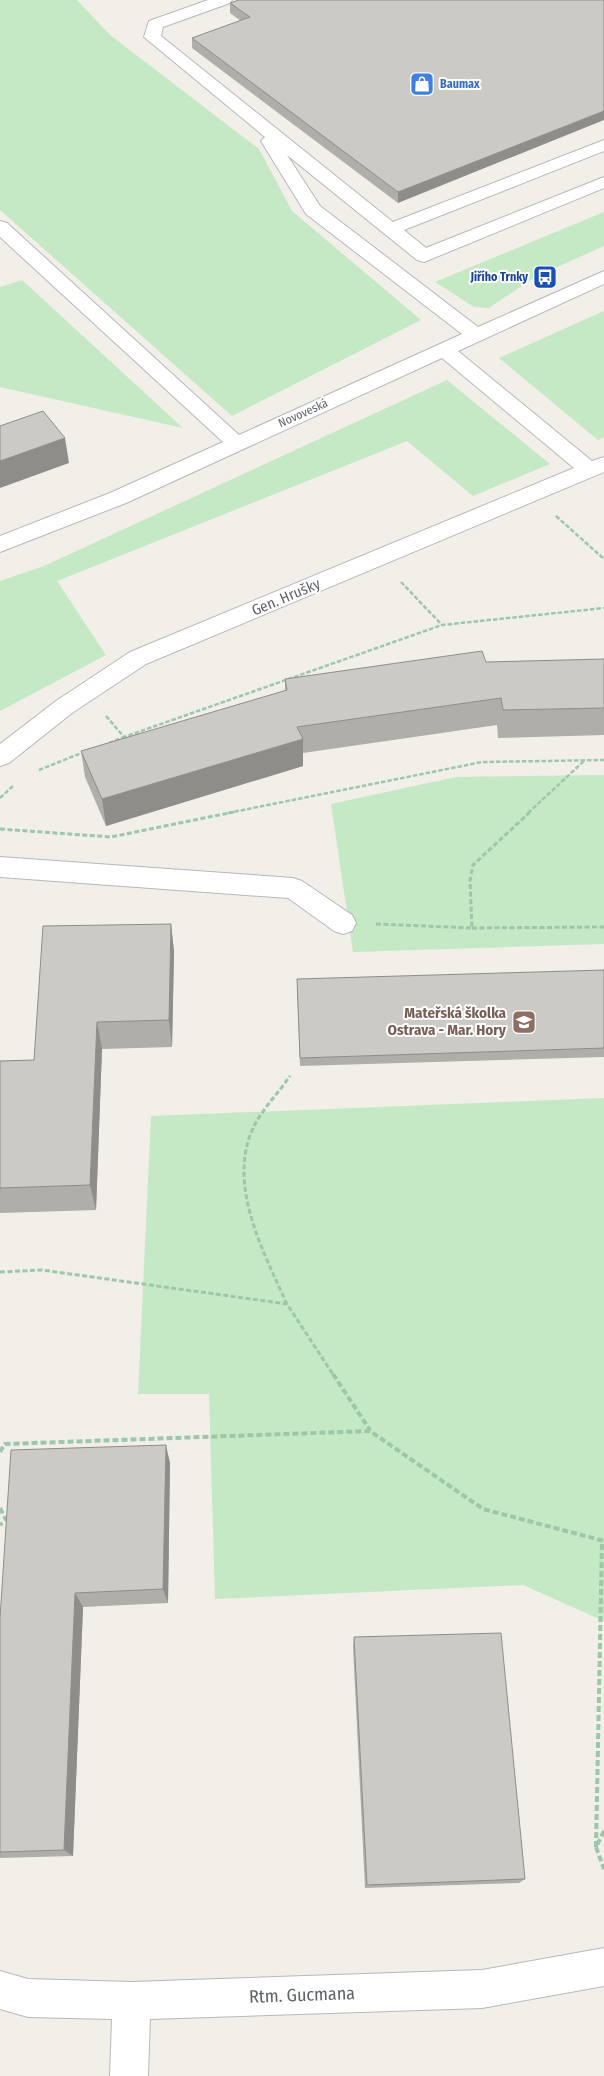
<svg xmlns="http://www.w3.org/2000/svg" width="604" height="2076" font-family="'Fira Sans Condensed',sans-serif">
<style>
.green{fill:#c5e8c5}
.lines{fill:none;stroke-linecap:round;stroke-linejoin:round}
.minor-casing{stroke:#b5b8bc;stroke-width:2}
.path-far2{stroke:#9cc7a9;stroke-width:2.5;stroke-dasharray:4.5 2;stroke-linecap:butt}
.path-far1{stroke:#9cc7a9;stroke-width:3;stroke-dasharray:5 2.5;stroke-linecap:butt}
.path{stroke:#9cc7a9;stroke-width:4;stroke-dasharray:6 3;stroke-linecap:butt}
.minor{fill:#fff;fill-rule:evenodd}
.wall{fill:#afaea9}
.shaded-wall{fill:#8f8d8a}
.building{fill:#cccac5;stroke:#8f8d8a}
.labels{text-anchor:middle;dominant-baseline:central;stroke-width:4;stroke-linejoin:round;paint-order:stroke}
.far-shop-label{font-size:12px;font-weight:bold;fill:#366cbe;stroke:#fff;text-anchor:start}
.far-transit-label{font-size:12px;font-weight:bold;fill:#164399;stroke:#fff;text-anchor:end}
.far-street-label{font-size:12px;fill:#5f6368;stroke:#fff}
.street-label{font-size:15px;fill:#5f6368;stroke:#fff}
.education-label{font-size:15px;font-weight:bold;fill:#785e54;stroke:#fff;text-anchor:end}
.near-street-label{font-size:18px;fill:#5f6368;stroke:#fff}
</style>
<rect width="100%" height="100%" fill="#f1efe8"/>
<!-- green -->
<path class="green" d="M0,0H77L110,35L259,149L292,211L421,320L232,416L0,210Z
M604,212V246L535,277L489,308L474,307L435,282Z
M22,280L183,428L0,387V287Z
M604,311V437L598,440L499,358Z
M447,380L550,464L473,496L407,441L57,581L106,655L0,711V581L44,566Z
M604,775V944L353,952L331,804L456,777Z
M604,1098V1621L523,1585L215,1599L209,1394H138L151,1116Z"/>
<g class="lines">
<!-- minor casing -->
<g class="minor-casing">
<path id="minor" d="M208,0H232L230,3L163,27L161,36L393,222L604,140V151L404,230L426,248L604,177V188L424,262L417,260L287,155L320,206L478,327L604,271V284L458,351L592,461L604,457V472L146,664L72,713L9,763L0,766V744L56,701L130,652L574,468L442,358L126,503L0,552V536L110,493L223,442L0,237V221L7,223L239,435L462,334L306,214L261,141L265,137L144,37L149,21Z
M0,857L293,878L302,881L352,915L356,923L352,931L343,934L334,931L288,898L0,877Z
M604,1948V1986L482,2008L150,2019L148,2076H110L112,2019L28,2017L0,2009V1971L28,1979L132,1982L482,1970Z"/>
</g>
<!-- path-far2 -->
<path class="path-far2" d="M556,516L604,559
M401,582L442,625
M106,716L124,737L442,625L604,608
M109,743L124,737
M39,770L84,752
M0,798L13,786
M228,813L482,762L604,760
M528,813L584,761"/>
<!-- path-far1 -->
<path class="path-far1" d="M0,829L111,837L234,812
M376,924L472,928L470,881L473,865L530,812
M472,928L604,927
M0,1272L42,1270L287,1304L334,1376
M287,1304C264,1253 229,1189 251,1133C259,1112 278,1094 290,1076"/>
<!-- path -->
<path class="path" d="M333,1374L370,1430
M0,1452L5,1444L370,1431L483,1509L604,1541
M0,1508L6,1520L0,1525
M604,1831L596,1847L604,1869
M596,1847L602,1541"/>
<!-- minor -->
<use href="#minor" class="minor"/>
</g>
<!-- wall -->
<path class="wall" d="M604,0L398,203L192,48V38L241,21L230,13V3Z
M604,659V735L498,738L497,725L303,753V766L106,826L85,777L81,751L285,691V679L486,662Z
M171,924L174,952L172,1047L102,1049L96,1210L0,1213V1061L34,1060Z
M604,970V1057L300,1066L297,988Z
M170,1463L168,1603L83,1607L73,1856L0,1858V1618Z
M354,1637L525,1879L519,1883L365,1888L353,1647Z"/>
<!-- shaded-wall -->
<path class="shaded-wall" d="M604,111V120L398,203V192Z
M65,438L69,463L0,488V461Z
M303,739V766L106,826L102,799Z
M171,924L174,952L172,1047L169,1020Z
M97,1022L102,1049L96,1210L90,1185Z
M166,1445L170,1463L168,1603L163,1589Z
M75,1593L83,1607L73,1856L64,1850Z"/>
<!-- building -->
<path class="building" d="M239,0H604V111L398,192L192,38L250,17L230,3Z
M43,411L65,438L0,461V426Z
M482,651L486,662L604,659V708L503,710L501,698L297,727L303,739L102,799L81,751L287,690L285,679Z
M171,924L169,1020L97,1022L90,1185L0,1188V1061L34,1060L43,926Z
M604,970V1048L300,1058L297,979Z
M166,1445L163,1589L75,1593L64,1850L0,1852V1618L11,1450Z
M501,1633L525,1879L367,1885L354,1637Z"/>
<!-- icons -->
<defs>
<g id="shop-square" transform="scale(1.25)"><rect x="-9" y="-9" width="18" height="18" rx="4" fill="#3f7fe0" stroke="#fff"/><path d="M-5-2.5h2.3a2.7 3.5 0 0 1 5.4 0H5L5.5 6h-11ZM-1.5-2.5h3a1.5 2.3 0 0 0-3 0Z" fill="#fff"/></g>
<g id="bus-square" transform="scale(1.25)"><rect x="-9" y="-9" width="18" height="18" rx="4" fill="#1a4fb4" stroke="#fff"/><path d="M-5-6H5V4H4V6H2V4H-2V6H-4V4H-5ZM-3.5-4V0h7V-4ZM-3.5 1.2v1.5H-2V1.2ZM2 1.2v1.5H3.5V1.2Z" fill="#fff"/></g>
<g id="school-square" transform="scale(1.25)"><rect x="-9" y="-9" width="18" height="18" rx="4" fill="#8d6e63" stroke="#fff"/><path d="M0-5L7-2L0 1L-7-2ZM-4 1L0 2.5L4 1V4Q0 6-4 4Z" fill="#fff"/></g>
</defs>
<g fill-rule="evenodd">
<use href="#shop-square" x="422" y="84"/>
<use href="#bus-square" x="545" y="277"/>
<use href="#school-square" x="524" y="1022"/>
</g>
<g class="labels">
<!-- far-shop labels -->
<g class="far-shop-label">
<text x="440" y="84">Baumax</text>
</g>
<!-- far-transit labels -->
<g class="far-transit-label">
<text x="528" y="277">Jiřího Trnky</text>
</g>
<!-- far-street labels -->
<g class="far-street-label">
<text transform="translate(303 413) rotate(-24)">Novoveská</text>
</g>
<!-- street labels -->
<g class="street-label">
<text transform="translate(286 597) rotate(-23)">Gen. Hrušky</text>
</g>
<!-- education labels -->
<g class="education-label">
<text x="506" y="1013">Mateřská školka<tspan x="506" dy="17">Ostrava - Mar. Hory</tspan></text>
</g>
<!-- near-street labels -->
<g class="near-street-label">
<text transform="translate(302 1995) rotate(-2)">Rtm. Gucmana</text>
</g>
</g>
</svg>
